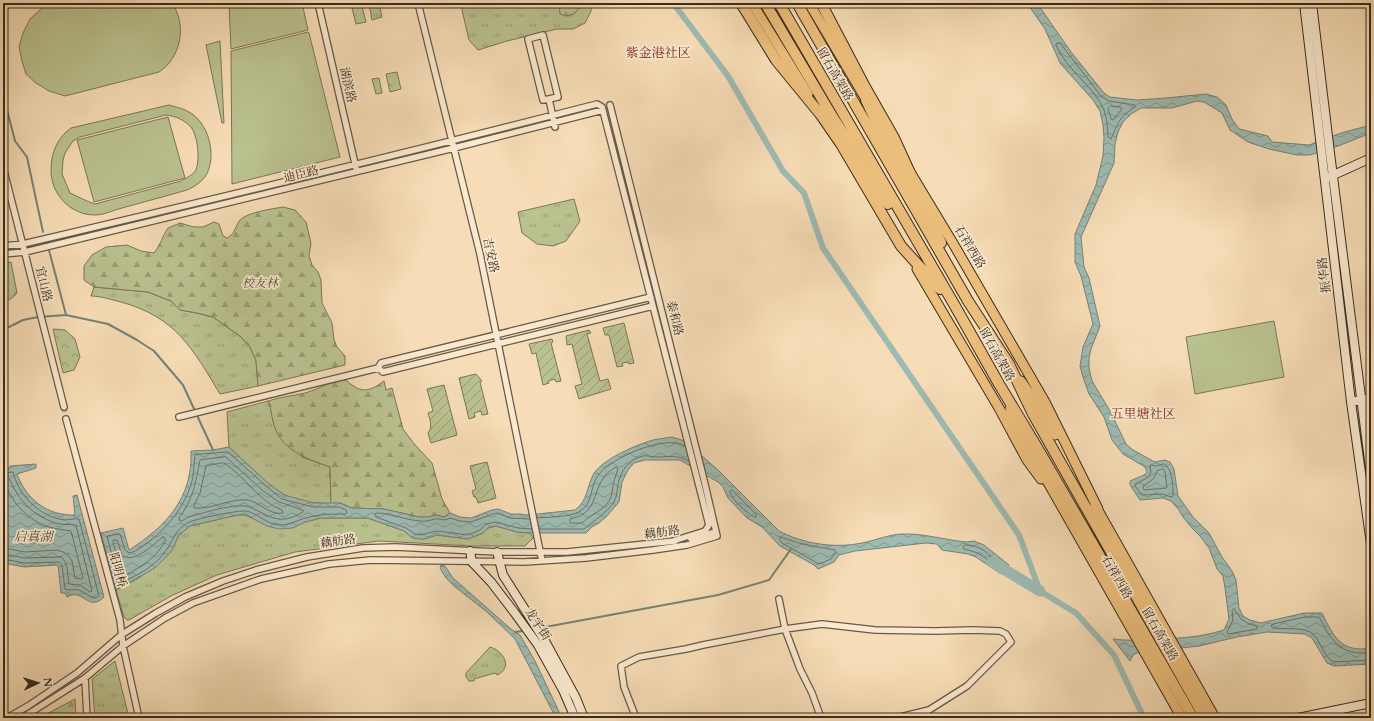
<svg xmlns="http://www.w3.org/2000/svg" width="1374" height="721" font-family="Cardo,'Noto Serif SC',serif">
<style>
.grass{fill:url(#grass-tufts);stroke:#7a7756}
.forest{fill:url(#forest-firs);stroke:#7a7756}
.park{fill:url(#park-crowns);stroke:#7a7756}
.garden{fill:url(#garden-furrows);stroke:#7a7756}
.pitch{fill:#bac290;stroke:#7a7756;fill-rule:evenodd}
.water{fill:url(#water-waves);stroke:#768277}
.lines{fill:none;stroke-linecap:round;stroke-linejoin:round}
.shore{stroke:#6c7468;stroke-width:1}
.stream{stroke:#768277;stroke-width:2}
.canal{stroke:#9ebbb3;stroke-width:6}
.river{stroke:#9ebbb3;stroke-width:11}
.street-tunnel{stroke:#d1ba98;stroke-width:5.5;stroke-dasharray:5.5 3;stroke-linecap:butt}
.street-casing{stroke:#685844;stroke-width:8}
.secondary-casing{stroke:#392c1d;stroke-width:10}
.primary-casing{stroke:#392c1d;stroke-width:11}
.highway-casing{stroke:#392c1d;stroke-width:12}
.street{stroke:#fae9d0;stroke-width:5.5}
.secondary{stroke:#fae9d0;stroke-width:8}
.primary{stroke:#ecbe7c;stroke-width:9}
.highway{stroke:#ecbe7c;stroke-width:10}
.labels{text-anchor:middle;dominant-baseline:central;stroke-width:3.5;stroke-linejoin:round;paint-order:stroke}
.street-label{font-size:12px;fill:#392c1d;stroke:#fae9d0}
.park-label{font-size:12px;font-style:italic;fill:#59523a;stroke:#fae9d0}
.neighbourhood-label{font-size:13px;fill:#7a1f14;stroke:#fae9d0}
.water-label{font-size:13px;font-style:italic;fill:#525042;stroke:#fae9d0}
</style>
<defs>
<pattern id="grass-tufts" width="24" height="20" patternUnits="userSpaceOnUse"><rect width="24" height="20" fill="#bac290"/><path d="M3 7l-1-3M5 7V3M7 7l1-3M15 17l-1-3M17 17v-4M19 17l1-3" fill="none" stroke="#989e75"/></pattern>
<pattern id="forest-firs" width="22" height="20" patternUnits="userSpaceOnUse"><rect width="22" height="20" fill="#bac290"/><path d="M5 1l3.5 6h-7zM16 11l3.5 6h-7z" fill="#989e75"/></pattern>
<pattern id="park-crowns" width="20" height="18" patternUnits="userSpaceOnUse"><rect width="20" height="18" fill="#bac290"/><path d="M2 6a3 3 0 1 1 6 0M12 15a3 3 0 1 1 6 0" fill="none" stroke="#989e75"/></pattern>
<pattern id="garden-furrows" width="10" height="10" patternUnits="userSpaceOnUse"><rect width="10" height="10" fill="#bac290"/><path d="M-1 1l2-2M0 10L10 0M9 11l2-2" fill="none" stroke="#989e75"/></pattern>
<pattern id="water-waves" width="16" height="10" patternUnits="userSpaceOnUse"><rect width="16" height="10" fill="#9ebbb3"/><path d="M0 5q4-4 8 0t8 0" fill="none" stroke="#829891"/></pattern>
</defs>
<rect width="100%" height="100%" fill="#f7ddb7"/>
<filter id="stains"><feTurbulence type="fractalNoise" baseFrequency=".005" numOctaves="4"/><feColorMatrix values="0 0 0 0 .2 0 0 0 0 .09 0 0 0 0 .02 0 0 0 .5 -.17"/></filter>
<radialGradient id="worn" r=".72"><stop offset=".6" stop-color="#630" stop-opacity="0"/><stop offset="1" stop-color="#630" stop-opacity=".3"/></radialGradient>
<!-- grass -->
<path class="grass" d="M372,3H379L382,17L372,20L369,4Z
M462,3H591V11L585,23L573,29H557L507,41L478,50L469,40L462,10Z
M362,6L366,22L356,24L352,8Z
M397,72L401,89L390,92L386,74Z
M379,78L382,93L376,94L372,79Z
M574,199L580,221L566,241L553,246L537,244L522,233L518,212Z
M94,287L148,292L171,301L180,310L197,313L213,317L241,337L250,347L256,360L258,386L220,394C193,349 176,317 121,302C112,300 101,296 91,296Z
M268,401L272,411L273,421L302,457L330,467L331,504C317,503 295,502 283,494C264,483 246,462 229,447L227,412Z
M237,515H245L254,519L292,528L305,522L321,518H368L404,531L413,538L424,539L437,535L468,539L483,533L488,528L496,526L517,532L530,533L533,538L525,546H472L379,541L295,552L217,575L171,596L129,620H127L124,617L116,590L139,578L170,552L179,535L190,526Z
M490,647C504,651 513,668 497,675L495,673L474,679V681H469L466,677V673Z
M115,661L129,718H95L92,679Z"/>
<!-- forest -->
<path class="forest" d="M559,3H578L579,8L574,14L566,16L560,14Z
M283,207L295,210L306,222L311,243L309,256L312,265L318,272L321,280L322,303L332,323L334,340L337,347L345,356V365L258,386L256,361L250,347L241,337L213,317L197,313L180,310L171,301L148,292L94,287L84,280V266L92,255L106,247L127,245L141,251L154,253C161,244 162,237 168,228L180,223L194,227H203L214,222L219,224L223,236L227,238C235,234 235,227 240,220C248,212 272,209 283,207Z
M11,262L17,293L12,298L3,303V263Z
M346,380C360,393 368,393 384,381L386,390L392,388L403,429L415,445L432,463L442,499L450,513L444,517L436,515L429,517H419L384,509L352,508L340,503L331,504L330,467C310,460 286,452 276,431C272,422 272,411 268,401C280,397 292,396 305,393C319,389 330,381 346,380Z
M75,699L76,718H39Z"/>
<!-- park -->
<path class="park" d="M53,329L65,330L75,339L80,357L74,370L63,373Z"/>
<!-- garden -->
<path class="garden" d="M624,323L634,363L629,364L628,362L622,363L623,366L617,367L609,335H605L603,328Z
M589,330L591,333L587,334L600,381L608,379L611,389L579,399L575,386L582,384L572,344L567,345L566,336Z
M552,339L553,342L551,343L561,381L556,382L555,379L548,381L549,383L543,385L536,353L532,354L529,344Z
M476,374L482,381L480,382L488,414L482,415L481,411L474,413L475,417L469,419L459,378Z
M444,385L457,435L431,443L428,433C433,427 430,420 428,413L433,411L427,389Z
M487,462L496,498L478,503L476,497H474L472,491L476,489L470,466Z"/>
<!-- pitch -->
<path class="pitch" d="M59,3H172C184,21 183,44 170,62C167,66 163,69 159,72L65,96L49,91L36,83L26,74L22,61L19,47L23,33L30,19L43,7Z
M229,3H302L308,30L231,49Z
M308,32L309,33L340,157L232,184L231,51Z
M220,41L224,123H222L206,45Z
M169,105C175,107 182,108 187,111C209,121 218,157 205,177C200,183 194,187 187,190C166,196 144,202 122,208C114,210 104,215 95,215C70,215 51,194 51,170C51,153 57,138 71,128ZM166,115C176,116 184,120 191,127C198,136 200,159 196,170C193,175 186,178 181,181L95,204L87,201L70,193L62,174L63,160L65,153L73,141L80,137Z
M168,117L185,178L94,202L77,140Z
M1274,321L1284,377L1195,394L1186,337Z"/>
<!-- water -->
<path class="water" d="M1027,3H1037L1071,52L1104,93L1110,97L1137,100L1166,98L1206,94L1217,97L1226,105L1232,119L1239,129L1268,136L1272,142L1309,145L1341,133L1371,125V133L1338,146L1310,155H1297L1269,149L1248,142L1230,130L1222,113L1204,102L1197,101L1172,108H1141L1131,114L1123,122L1118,132L1115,144L1114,163L1081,237L1084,267L1089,278L1100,326L1091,349L1089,358V368L1092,381L1110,411L1126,444L1133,450L1151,460L1155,462L1165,460L1170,462L1174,469L1178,496L1193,517L1209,533L1222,557L1232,571L1236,580L1239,608L1243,616L1250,620L1261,623L1304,613H1322C1334,637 1341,653 1371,648V664L1334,666L1327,663L1312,638L1305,634L1267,632L1237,637L1199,646L1137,653L1133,655L1130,661L1113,639C1129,641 1144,640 1160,639C1183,638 1201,637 1224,630L1229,619L1225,588L1223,576L1217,569L1209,548L1200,536L1192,528L1183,517L1179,510L1171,501L1163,498L1140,500L1130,485V481L1144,475L1147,472L1145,467L1123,454L1112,440L1104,417L1089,394L1083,377L1080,366L1083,347L1093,324L1081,276L1075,262V234L1096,185L1103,156L1104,138L1103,125L1100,111L1093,100L1060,63L1045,29Z
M672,437L685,441L718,470L779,531C802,543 831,548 856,544C872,542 886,535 901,534C923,533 945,540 966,542L974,541L984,545L1009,565L1001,574L976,557L968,554L942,550L937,544L926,543L855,551L839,555L834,562L818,569L814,565L780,546L762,527L747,518L728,498L723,487L718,482L680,460H645L634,463L628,470L622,482L619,502L607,516L599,523L592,527L586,533H530L517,532L496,526L488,528L483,533L468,539L437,535L424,539H420L413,538L404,531L368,518H321L305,522L292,528L279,529L267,526L246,515H237L190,526L179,535L171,552L155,568L116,590L101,533L123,528L129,550C167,526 193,497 191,451L213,450L229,447L268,483L284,495L314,503H340L352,508L384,509L419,517H429L436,515L444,517L450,513L460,517L471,518L492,510L498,509L511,514H520L528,515L575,510C587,502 587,487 593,475C602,459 636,445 653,440C659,439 666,438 672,437Z
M36,464V468L17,474C26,499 47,516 75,515L73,496L77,495L104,597C88,613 83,587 67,597L65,593H61L58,565L24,567L3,563V469L10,468V466Z
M441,565L445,566L453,578L511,629L520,635L535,661L562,718H556L515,639L487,612L454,586L446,578L440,568Z"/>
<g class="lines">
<!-- shore -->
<path class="shore" d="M1057,43H1060L1101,96L1109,101L1135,105V107C1119,117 1118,123 1111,139L1108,137C1108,128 1107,119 1104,110C1094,86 1067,71 1056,45Z
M1111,106L1120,107L1122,109L1113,120L1111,119L1108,109Z
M228,452L266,486L282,499L313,507H339L346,510L347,513L345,514C332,514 319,514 306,518C297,520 290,525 280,525C267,525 258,513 246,511C238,510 194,519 187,523C173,533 175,537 167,549C157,566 137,575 121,583H119L107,536L120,534L125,550L129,553C136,552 144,545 150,541C171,524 187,503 193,477C194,470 194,462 195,455Z
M226,457L262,490L279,502L303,510V512C286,522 277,521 260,512C256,510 251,507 246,506C230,504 204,513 188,517L182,521H180L179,518C194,497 195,485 200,460Z
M224,463C245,476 259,502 282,510L283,513C271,516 259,502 248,500C230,498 211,510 194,508C194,503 198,498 200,493C202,484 204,475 206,466Z
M1164,464C1173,468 1173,487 1173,496L1171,497L1163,494L1142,495L1135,486V484C1142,480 1149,479 1151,472L1150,467V465L1156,466Z
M616,467L618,469C617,473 615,477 614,481C612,486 613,492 611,497C606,510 591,514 582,523H570V519C604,513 588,481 616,467Z
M1163,469L1165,472L1167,488L1144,490L1143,486C1150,482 1155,479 1157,471Z
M3,473L13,472C19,496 39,516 64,520C69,520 75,518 79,519L99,596L95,598C88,597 85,592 79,590C74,589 70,591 65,589L62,565L59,562L25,563L3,559
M3,478H9C19,502 35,518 60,524C65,525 71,524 76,525L92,591L90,592L80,585L69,584C67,575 69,563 61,557L25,558L3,554
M3,484H5C13,504 29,521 49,527C57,529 64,530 71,531L83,578L81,579L75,578L72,561L68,555L63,552L57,550L25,552L3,548
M732,490L756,514V517H754C746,512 733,501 730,492Z
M537,518C549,517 573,517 582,510C592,503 591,486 597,477C607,459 667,433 685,446
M530,519L510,518L497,513L493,514L471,522L460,521L450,518C442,522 443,518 435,519C430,520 426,522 420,521C405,520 391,513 376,513L375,515L376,517L406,528L415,534L420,535L437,531L468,535L480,530L486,524L496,522L518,528L532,529
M539,529H584C594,520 606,514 614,502C617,497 617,490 618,484C621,470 629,459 643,456C647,455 651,457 656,457C669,457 676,454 689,461
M163,537L166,539C158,557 141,567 124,576H122L113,542V540H117L122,555C134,565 153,544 163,537Z
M780,537L802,544L835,550L836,552L831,559L819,564L782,543L780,540Z
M965,545C981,544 988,555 1000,564L1001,566L998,567L978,553L964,549L963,547Z
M1234,609L1241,619L1249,624L1257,626V629L1228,634L1227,632L1233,620L1232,611Z
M1371,652C1353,655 1341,651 1330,636C1325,630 1323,623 1319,617H1305L1273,624L1271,626L1273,628C1283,629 1295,628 1305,630C1321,633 1321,657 1334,662L1371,660"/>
<!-- stream -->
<path class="stream" d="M3,94L15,141L27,157L43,232
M49,250L66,315
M3,330L23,320L38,317L66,315L108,324L137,340L154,351L183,385L213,450
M540,628L718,595L769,580L791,549
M515,632L524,631"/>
<!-- canal -->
<path class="canal" d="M673,3L728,76L783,171L804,193L823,248L1019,535L1040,591L1076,613L1114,655L1144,718
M3,7L19,3"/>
<!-- river -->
<path class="river" d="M992,562L1040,591"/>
<!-- street-tunnel -->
<path class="street-tunnel" d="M64,407L66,419"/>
<!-- street casing -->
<g class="street-casing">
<path id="street" d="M318,3L356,168
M418,3L480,254L542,561
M549,99L543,100L528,39L543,35L558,97L549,99L555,127
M3,167L64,407
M3,246L23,244C215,199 406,153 597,104L602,107L709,525L705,531L673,541
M3,254L25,252L454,148L603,110
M378,368L383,372L653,306
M179,417L378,368L381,363L651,297
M66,419L120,620L123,646L139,718
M691,539L716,532
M779,599L785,629L800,669L812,693L821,718
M85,678L87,718
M7,718L28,706L77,673L121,635L156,613L185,597L223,581L256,570L307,557L363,548L395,547L497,552H567L675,541
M22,718L85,678L123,646L165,618L193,603L261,579L329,564L371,560L524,562L586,558L653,550L687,545L717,536L704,480L610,105
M636,718L624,687L621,666L639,657L686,649L703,645L785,629L822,624L875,630L935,631L972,630L1000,631L1006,634L1011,642L967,686L929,710L896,718"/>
</g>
<!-- secondary casing -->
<g class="secondary-casing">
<path id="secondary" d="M1304,3L1351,402L1371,544
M1312,3L1330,153L1371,476
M1329,177L1371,158
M1356,401L1371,398
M470,551L472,562L491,582L514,612L538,645L563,690L575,718
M497,552L503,575L545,641L576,698L584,718
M1298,718L1371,703"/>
</g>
<!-- primary casing -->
<g class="primary-casing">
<path id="primary" d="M752,3L808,94
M809,3L870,106
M907,167L954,245L1045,402L1098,509
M917,269L999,408L1027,460L1041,479
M1021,381L1040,408L1055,435
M1010,409L1021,435L1182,718
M1095,505L1215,718"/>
</g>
<!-- highway casing -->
<g class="highway-casing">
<path id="highway" d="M741,3L776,60L821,115L841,144L901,246L940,289
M765,3L832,116L888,204
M779,3L955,306L999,384L1041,454L1193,718
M797,3L968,301L1009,364L1033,414L1205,718
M821,3L865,87L894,138L910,173
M866,100L886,143L932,222L941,243"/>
</g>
<!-- street -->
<use href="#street" class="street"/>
<!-- secondary -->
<use href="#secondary" class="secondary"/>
<!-- primary -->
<use href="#primary" class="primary"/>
<!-- highway -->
<use href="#highway" class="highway"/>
</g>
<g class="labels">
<!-- street labels -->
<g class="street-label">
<text transform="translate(835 74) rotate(60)">留石高架路</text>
<text transform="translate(348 85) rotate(77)">湖滨路</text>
<text transform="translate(301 174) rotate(-14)">迪臣路</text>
<text transform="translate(970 247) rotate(59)">石祥西路</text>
<text transform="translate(491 255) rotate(78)">吉安路</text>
<text transform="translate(1324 275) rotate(-97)">振华路</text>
<text transform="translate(44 284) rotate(77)">宜山路</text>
<text transform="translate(675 318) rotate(76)">泰和路</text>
<text transform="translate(997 354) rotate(61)">留石高架路</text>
<text transform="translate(662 532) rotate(-7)">藕舫路</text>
<text transform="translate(338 541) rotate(-8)">藕舫路</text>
<text transform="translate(118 570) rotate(75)">阳明桥</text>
<text transform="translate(1117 577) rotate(60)">石祥西路</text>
<text transform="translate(538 624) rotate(56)">龙宇街</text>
<text transform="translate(1160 634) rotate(60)">留石高架路</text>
</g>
<!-- park labels -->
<g class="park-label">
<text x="260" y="283">校友林</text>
</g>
<!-- neighbourhood labels -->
<g class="neighbourhood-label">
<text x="658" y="53">紫金港社区</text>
<text x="1143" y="414">五里塘社区</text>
</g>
<!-- water labels -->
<g class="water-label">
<text x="33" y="537">启真湖</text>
</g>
</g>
<!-- margin -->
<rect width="1374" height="721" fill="none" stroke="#f7ddb7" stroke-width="16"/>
<rect x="4" y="4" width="1366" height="713" fill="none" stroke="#392c1d" stroke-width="2"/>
<rect x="8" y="8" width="1358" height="705" fill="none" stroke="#392c1d"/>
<!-- north arrow -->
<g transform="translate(38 683) rotate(86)" stroke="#fae9d0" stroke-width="3" paint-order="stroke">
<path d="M0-3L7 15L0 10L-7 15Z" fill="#392c1d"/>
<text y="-6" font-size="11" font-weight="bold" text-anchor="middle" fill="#392c1d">N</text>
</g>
<rect width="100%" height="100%" filter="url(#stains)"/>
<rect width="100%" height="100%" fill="url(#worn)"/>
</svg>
